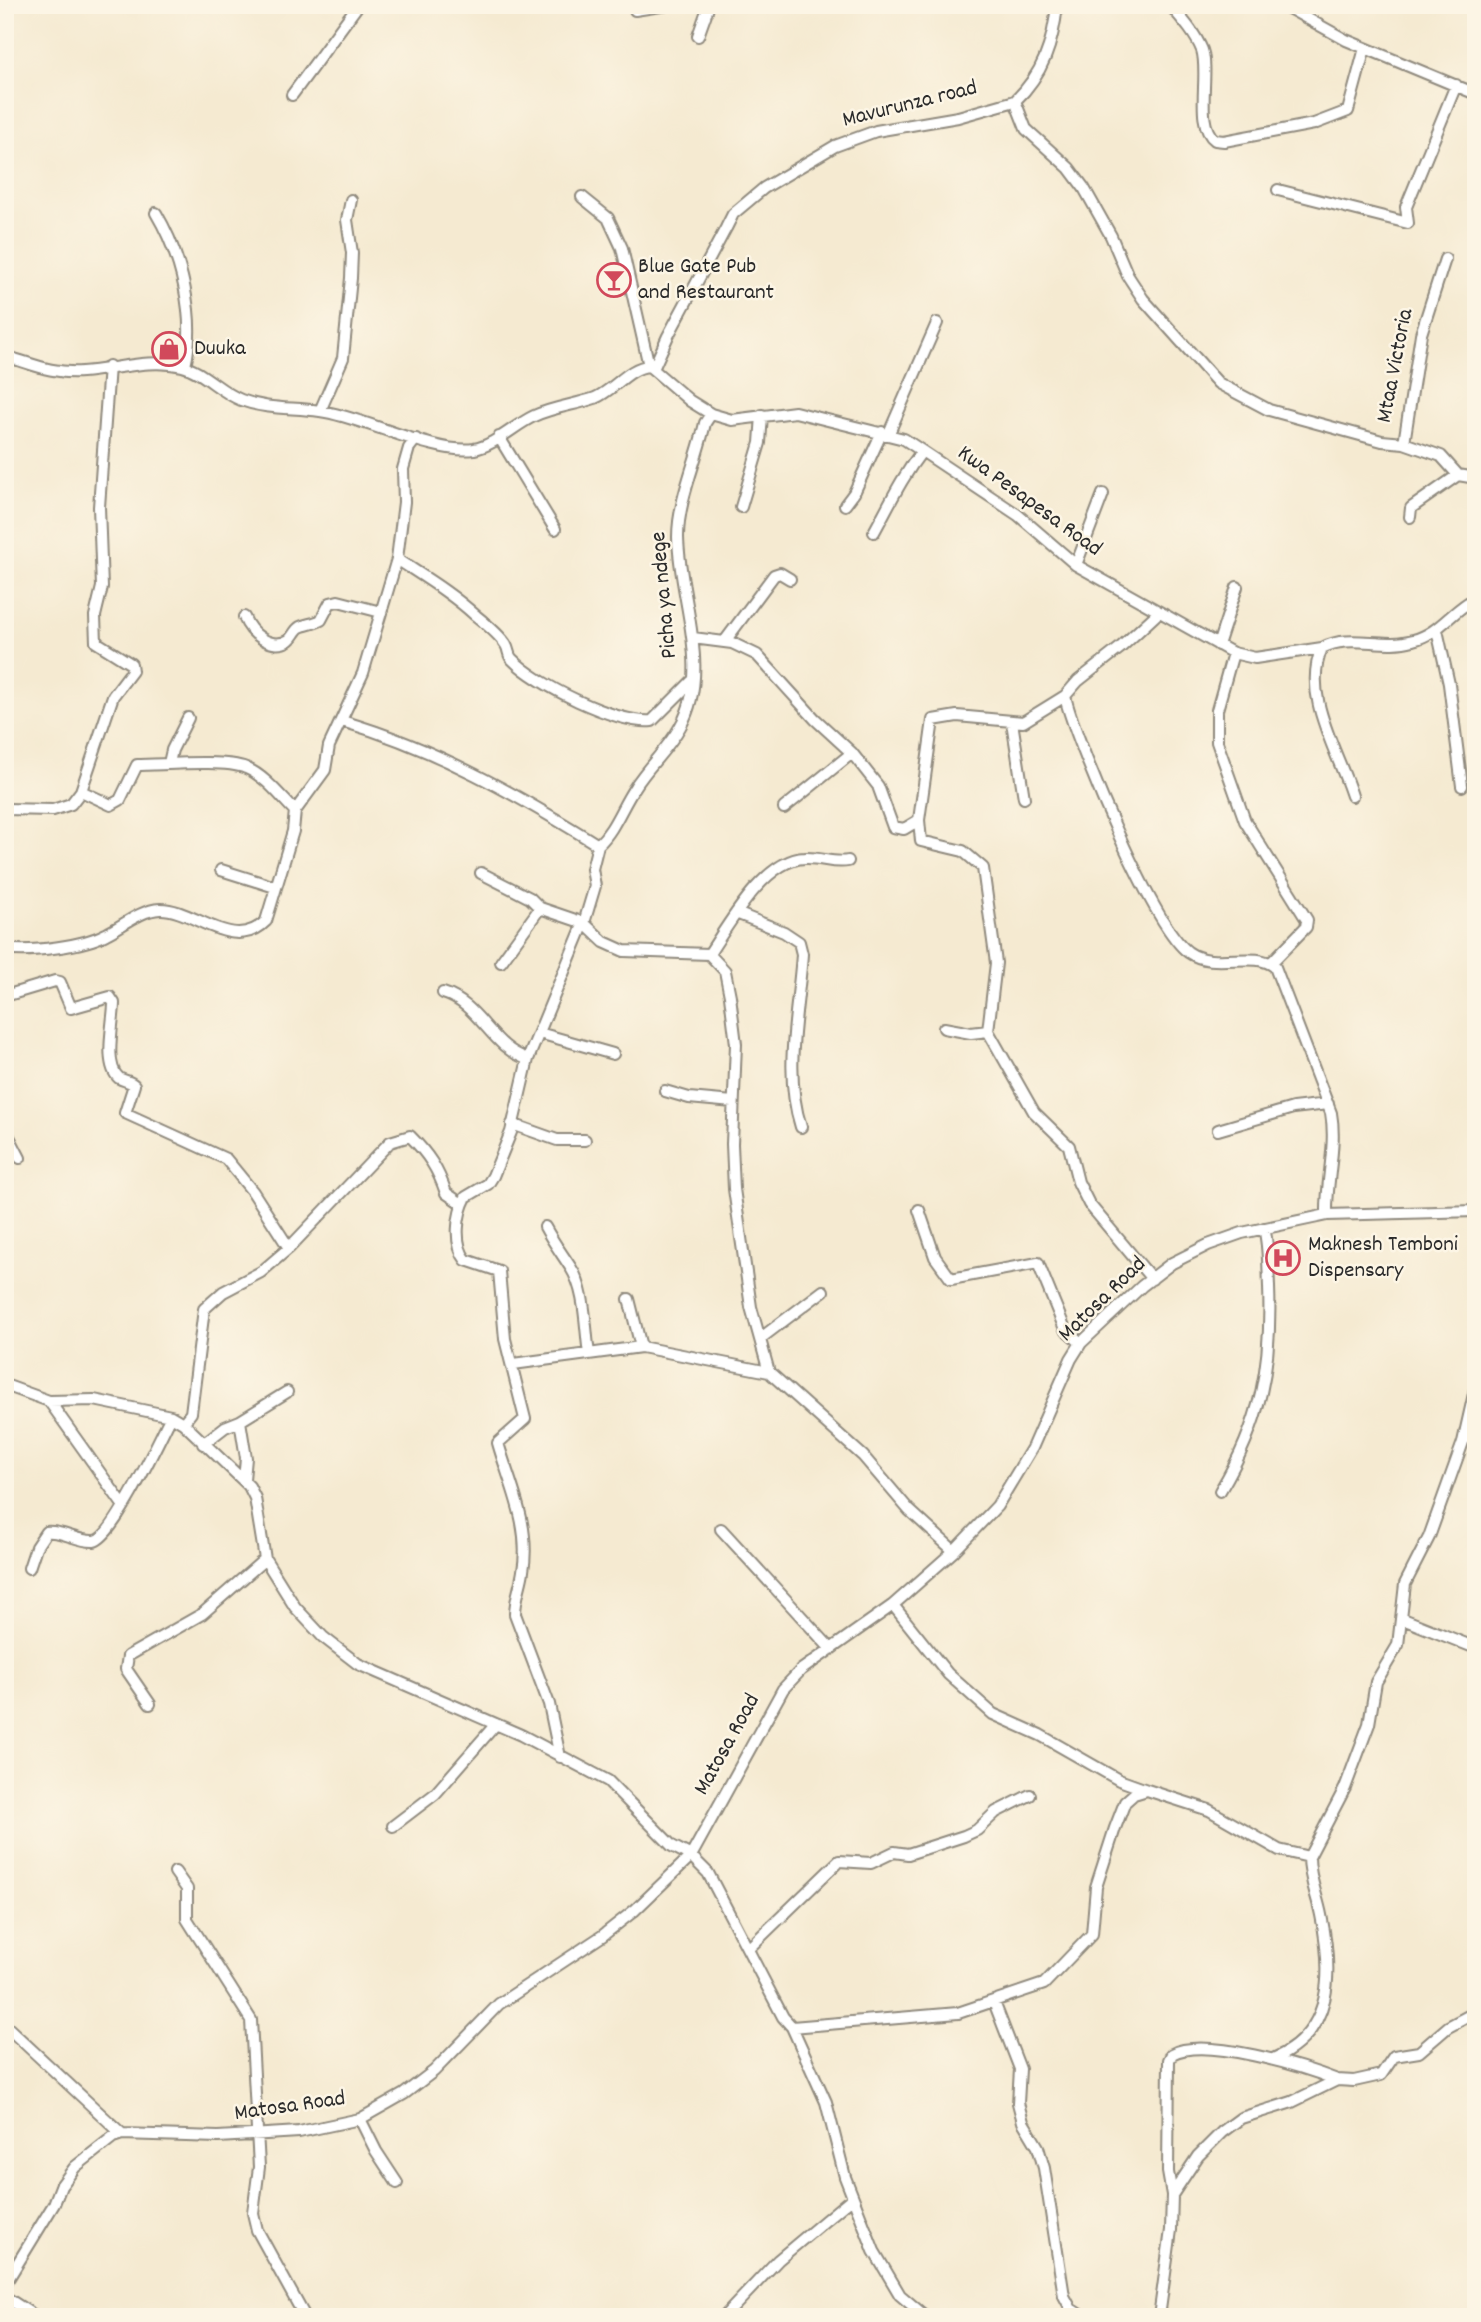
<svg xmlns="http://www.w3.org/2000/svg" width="1481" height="2322" font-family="Dekko,sans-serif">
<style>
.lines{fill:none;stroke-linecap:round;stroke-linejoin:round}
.minor-casing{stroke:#908a7e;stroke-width:14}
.minor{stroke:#fff;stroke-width:10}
.labels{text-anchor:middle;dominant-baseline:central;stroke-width:5;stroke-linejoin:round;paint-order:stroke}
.street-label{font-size:23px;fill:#2b2b2b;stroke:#fcf5e5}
.poi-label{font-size:23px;fill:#2b2b2b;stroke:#fcf5e5;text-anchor:start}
</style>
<rect width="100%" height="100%" fill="#fcf5e5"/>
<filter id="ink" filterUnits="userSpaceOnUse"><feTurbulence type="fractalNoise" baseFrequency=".0143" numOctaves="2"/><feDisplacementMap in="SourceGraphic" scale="14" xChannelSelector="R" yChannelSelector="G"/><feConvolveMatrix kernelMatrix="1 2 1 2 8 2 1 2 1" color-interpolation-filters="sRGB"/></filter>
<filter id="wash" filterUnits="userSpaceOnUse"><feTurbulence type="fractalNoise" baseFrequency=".00686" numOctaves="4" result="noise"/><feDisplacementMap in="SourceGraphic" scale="28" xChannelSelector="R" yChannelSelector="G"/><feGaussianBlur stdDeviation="1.57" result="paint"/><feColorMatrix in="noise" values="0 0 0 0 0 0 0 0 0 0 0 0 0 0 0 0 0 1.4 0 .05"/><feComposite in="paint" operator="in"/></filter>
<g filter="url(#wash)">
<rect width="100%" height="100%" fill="#f5ead1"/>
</g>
<g filter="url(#ink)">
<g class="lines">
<!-- minor casing -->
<g class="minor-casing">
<path id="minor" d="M1170,5C1182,19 1195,33 1202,50C1210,74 1194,125 1215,140L1224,141L1314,124L1348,111L1365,48
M1283,5L1346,40L1476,94
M635,10L667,5
M698,36L709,5
M292,95L358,5
M1015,101L1026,129L1069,168L1084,188L1111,236L1128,276L1143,299L1218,383L1269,410L1382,441L1404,443L1441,456L1458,475L1476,478
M1278,190L1408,223L1406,207L1456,85
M582,197L608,218L622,248L649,366
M156,213C181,255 197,318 185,366
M5,356C32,364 53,374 82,372C114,370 149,358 182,366C203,371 220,392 241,400C268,410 292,407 320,411C361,416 435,455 474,449C495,445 515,425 534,416C553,407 575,405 595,398C614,390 629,367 649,366L690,401L711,414L732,420L795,412L904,439L1018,515L1076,565L1233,653L1255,658L1322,648
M654,367L668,336L726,228L733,214L764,188L835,146L876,131L958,117L1015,101C1043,74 1053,44 1057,5
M320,411L343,358L351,278L352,253L347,220L351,200
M889,433L937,323
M499,437L555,529
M1404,443L1421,334L1445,259
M845,505L854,493L882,432
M741,507L760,443L762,415
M1410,517L1411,508L1458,475
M874,532C890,503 902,477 922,451
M397,559C424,577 451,593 475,615C485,623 499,634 506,645C509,650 508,655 512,659C537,685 616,724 652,721L692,681
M1076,565L1103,494
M1159,612L1120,648L1078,681L1065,696L1067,704C1081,752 1152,925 1188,952C1215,971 1254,949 1275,967L1331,1113C1337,1146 1326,1181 1327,1215
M244,617C250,633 271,651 289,640C293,637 295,630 300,627C306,624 314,624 321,620L330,603L338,601L381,612
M1437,630L1449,684L1462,786
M693,638L732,643L757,655L815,719L852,753L878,786L893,827L904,829L919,820
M725,641L774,575L780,573L790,579
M1218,645L1237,587
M1233,653L1217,710V742L1245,821L1307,920L1306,927L1271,963
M1065,696L1023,722L957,716L933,720L919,820L921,841L963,851L983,868L996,963L988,1031L1034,1112L1069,1146L1078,1182L1089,1204L1152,1279
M342,721C435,748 516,794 598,845C615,829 622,806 635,787C648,766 668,749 680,727C713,669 679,599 678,537C678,500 697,460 705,423L711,414
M1012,722L1024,798
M169,763L172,750L188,718
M81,791L111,805L120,800L137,765C163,765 223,759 246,768C265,776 281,797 295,811
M1352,796C1338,751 1301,695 1322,648C1349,633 1383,649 1413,640C1439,634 1452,610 1476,598
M784,808L852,753
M5,809L53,810L71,804L81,791L113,696L132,671L131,664L96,642L95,616L102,587L99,507L109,366
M598,845L592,869L595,886L584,923L604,942L624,951L709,954L725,971L730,996L736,1044L732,1144L734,1189L751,1307L769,1372
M221,870L275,887
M481,873L530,898L540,908L584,923L528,1059L511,1132L493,1176L488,1184L466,1197C457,1214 453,1244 466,1260L499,1271L505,1339L525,1419L498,1443C510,1485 531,1526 523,1571C521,1586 515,1598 515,1614L549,1704L560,1757
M736,913L784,932L799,942L802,954C798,1013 783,1071 801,1127
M5,949C30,953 84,946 106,934C123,926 140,910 160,909C193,908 233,954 266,921L293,831L295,811L325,770L329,746L363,673L397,559L404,502L403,469L409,448L416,439
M709,954C729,924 765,859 805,858C820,857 833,864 848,861
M501,962L540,908
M443,993C480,1004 491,1048 528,1059
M5,996L55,981L60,982L71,1008L110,997L114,1003C114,1021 103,1065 119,1078C124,1081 130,1081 134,1085L125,1113L226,1159L253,1192L289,1248
M944,1028L971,1033L988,1031
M539,1033L613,1054
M665,1091L689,1098L733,1102
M512,1124L557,1140H585
M5,1129L20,1158
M1218,1130L1293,1108L1328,1104
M919,1210L935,1257L951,1279L1038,1263L1065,1329L1081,1343
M545,1227C553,1242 562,1254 571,1268C586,1291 585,1328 589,1354
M5,1260V1279
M629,1299L641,1347
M761,1338L823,1291
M513,1364L641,1347L769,1372L863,1456L909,1510L954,1551
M5,1385L49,1401L94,1400L171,1416L183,1423L249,1486L255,1498L265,1559L295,1607L323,1637L358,1664L521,1735L608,1781L672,1846L691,1856L708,1873L783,2017L792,2027L826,2102L845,2177L874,2251L900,2295L926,2317
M49,1401L123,1505
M183,1423L191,1413L204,1309L223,1292L261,1272L289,1248L390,1142L410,1136C428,1154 438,1169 446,1193L462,1204
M203,1444L225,1427L240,1421
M244,1479L246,1458L240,1421L287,1392
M1220,1491C1261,1423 1272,1365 1269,1287C1268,1267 1269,1247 1264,1228
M721,1529L831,1649
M29,1568L36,1547L46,1532C62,1530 78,1542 94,1541C113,1539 161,1436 171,1416
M893,1605L948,1674L993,1714L1040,1735L1119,1780L1147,1790
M1403,1619L1476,1648
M150,1704L126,1669L128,1656L202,1614L265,1559
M393,1826L435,1794L496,1724
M175,1872L187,1889V1919L251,2020L259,2167L253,2213L257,2230L305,2317
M748,1949L839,1861L871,1863L894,1852L908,1854L964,1836L977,1830L996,1812L1030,1795
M994,2002L1020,2069L1018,2103L1023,2122L1038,2147L1044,2168L1064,2296L1071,2309L1083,2317
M5,2025L122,2134
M792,2027L958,2013L1044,1984L1092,1934L1096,1887L1115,1828L1125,1802L1134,1794L1147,1790L1209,1810L1279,1850L1309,1857L1345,1788L1369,1724L1376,1682L1398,1645L1405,1584L1429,1537L1463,1442L1476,1385
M1273,2059C1334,2033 1333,1972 1321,1915C1317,1895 1309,1878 1309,1857
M360,2119L376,2151L397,2183
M1172,2195L1168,2172L1169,2060L1172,2054C1204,2036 1304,2067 1337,2080
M5,2284L54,2204L61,2186L75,2167L113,2137L122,2134L218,2137L299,2132L360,2119L404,2094L434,2071L499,2004L602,1936L635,1910L691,1856L783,1689L801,1670L893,1605L954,1551L997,1506L1032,1448L1071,1359L1081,1343L1142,1286L1172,1263L1208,1245L1242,1233L1327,1215L1476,1211
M5,2297L36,2317
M724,2317L778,2260L852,2198
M1159,2317L1171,2230L1172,2195L1198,2156L1222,2132L1241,2118L1292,2102L1337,2080L1354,2081L1381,2075L1394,2056L1419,2052L1448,2027L1476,2012
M1358,2317H1380"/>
</g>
<!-- minor -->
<use href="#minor" class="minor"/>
</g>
</g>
<!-- icons -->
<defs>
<g id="bar-ring" transform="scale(1.75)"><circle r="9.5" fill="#fcf5e5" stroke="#d1495b" stroke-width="1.5"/><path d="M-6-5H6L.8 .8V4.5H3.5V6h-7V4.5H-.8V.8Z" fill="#d1495b"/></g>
<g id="shop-ring" transform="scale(1.75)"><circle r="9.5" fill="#fcf5e5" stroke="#d1495b" stroke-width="1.5"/><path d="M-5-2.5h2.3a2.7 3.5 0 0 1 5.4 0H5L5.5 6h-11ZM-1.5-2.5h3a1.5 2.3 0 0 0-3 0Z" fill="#d1495b"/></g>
<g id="hospital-ring" transform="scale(1.75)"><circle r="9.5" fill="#fcf5e5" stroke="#d1495b" stroke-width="1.5"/><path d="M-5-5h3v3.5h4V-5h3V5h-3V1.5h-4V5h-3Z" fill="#d1495b"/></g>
</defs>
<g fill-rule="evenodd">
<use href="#bar-ring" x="614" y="280"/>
<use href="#shop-ring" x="169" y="349"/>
<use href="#hospital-ring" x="1283" y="1258"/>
</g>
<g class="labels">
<!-- street labels -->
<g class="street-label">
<text transform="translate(910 105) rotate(-14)">Mavurunza road</text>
<text transform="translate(1396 366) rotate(-79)">Mtaa Victoria</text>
<text transform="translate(1029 502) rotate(36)">Kwa Pesapesa Road</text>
<text transform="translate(665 595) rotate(-95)">Picha ya ndege</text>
<text transform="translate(1103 1300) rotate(-44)">Matosa Road</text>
<text transform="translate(728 1745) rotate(-61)">Matosa Road</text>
<text transform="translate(290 2107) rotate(-8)">Matosa Road</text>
</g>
<!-- poi labels -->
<g class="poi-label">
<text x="638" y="267">Blue Gate Pub<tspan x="638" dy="26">and Restaurant</tspan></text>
<text x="194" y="349">Duuka</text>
<text x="1308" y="1245">Maknesh Temboni<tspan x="1308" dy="26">Dispensary</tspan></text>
</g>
</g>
<!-- margin -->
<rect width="1481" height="2322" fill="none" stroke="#fcf5e5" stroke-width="28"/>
</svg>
